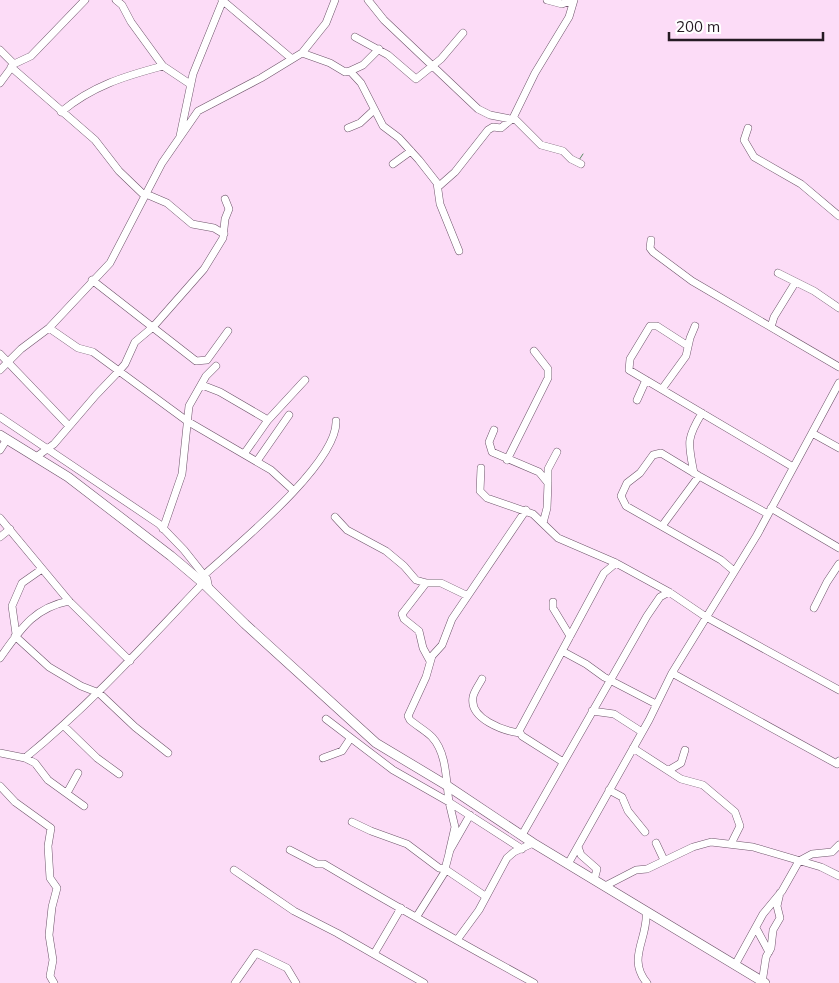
<svg xmlns="http://www.w3.org/2000/svg" width="839" height="983" font-family="Mulish,sans-serif">
<style>
.lines{fill:none;stroke-linecap:round;stroke-linejoin:round}
.stream{stroke:#5a8a63;stroke-width:1}
.minor-casing{stroke:#6e546a;stroke-width:8}
.major-casing{stroke:#6e546a;stroke-width:10}
.minor{stroke:#fff;stroke-width:7}
.major{stroke:#fff;stroke-width:9}
</style>
<rect width="100%" height="100%" fill="#fcdcf7"/>
<g class="lines">
<!-- stream -->
<path class="stream" d="M579,160L583,154"/>
<!-- minor casing -->
<g class="minor-casing">
<path id="minor" d="M116,0L122,5L131,22L163,66L190,84
M222,0L292,59
M368,0L384,20L478,109L490,115L516,120L541,145L563,151L571,159L581,164
M547,0L562,4L573,0
M355,37L388,55L416,79L441,59L463,33
M0,50L14,64
M302,53L330,63L345,72L350,71L363,65L379,49
M11,67L95,140L119,171L145,196
M350,71L361,83L383,126L399,138L419,160L437,183L440,204L459,251
M0,83L14,64L31,56L85,0
M61,112C92,86 125,76 163,66
M348,128L360,123L374,110
M748,128L744,140L754,157L801,184L839,216
M180,136L193,74L223,0
M393,164L411,151
M438,187L455,172L488,130L493,127L501,128L513,118L535,73L569,17L574,0
M146,194L167,203L192,224L214,228L224,234
M651,240L650,248L653,252L692,281L839,367
M778,273L814,291L839,308
M92,280L196,361L207,360L228,331
M771,327L774,317L795,283
M49,328L78,348L93,352L187,421L271,470L294,491
M688,346L657,326H650L630,359L629,370L793,467
M0,354L69,426
M0,370L21,349L49,328L110,263L162,163L198,111L261,78L302,53L326,23L335,0
M202,385L220,392L268,420
M662,389L686,356L690,338L695,326
M637,400L646,380
M0,417L159,524L184,550L207,579L209,589
M494,430L489,442L492,452L539,472L548,483L547,508L543,523
M812,433L839,448
M0,450L7,439
M244,454L268,420L305,380
M36,457L54,444L96,395L118,372L125,364L135,342L153,327L204,269L223,238L225,219L229,209L225,199
M507,460L548,378V369L534,351
M257,461L289,415
M481,468L480,491L487,498L533,514L558,538L616,563L669,592L706,617L839,690
M694,473C688,443 686,439 702,413
M548,482V469L557,452
M771,508L839,548
M335,517L347,530L386,551L404,566L416,580L426,583H441L466,595
M0,518L69,601L130,661
M662,526L699,476
M163,529L182,474L189,406L206,376L216,366
M0,537L10,529
M734,571L721,560L626,506L621,496L627,483L640,473L653,455L661,453L699,476L768,514
M204,575C235,547 338,463 336,421
M426,583L402,614L404,619L419,631L423,648L430,661
M553,602V608L570,636
M814,608L827,582L839,564
M16,634L12,606L22,583L42,569
M15,636L49,667L81,686L99,693L135,727L168,753
M562,651L586,664L604,677L656,704
M0,658C20,630 33,608 69,601
M672,673L837,764L839,761
M482,679C479,685 474,691 473,697C469,719 504,731 520,733
M592,711L614,714L642,732
M326,719L393,770L449,802L455,827L449,853
M64,726L97,758L119,774
M633,748L681,779L703,785L735,812L740,826L731,844
M0,753L25,758L35,763L48,780L84,806
M25,758C90,705 146,643 203,583
M323,758L342,751L350,739
M563,762L522,736L519,731L604,573L616,563
M669,770L681,763L685,750
M0,786L15,802L51,828L48,846L50,878L57,888L52,907L49,935L53,960L50,976L54,983
M609,790L622,797L628,811L645,832
M67,793L78,773
M470,815L450,850L445,869L485,896
M352,822L371,831L407,844L439,868L445,869
M522,835L647,616L660,597L669,592
M656,843L664,860
M578,847L581,855L597,869L594,880
M522,849L449,802C446,781 447,753 432,737C426,731 417,726 410,720L408,716L426,677L432,656L442,645L452,619L526,510
M290,850L317,864H324C393,905 463,944 534,983
M568,864L649,720L672,673L757,535L839,383
M234,870L294,911L337,933L424,983
M605,886L636,870L647,869L693,847L711,842L753,847L821,867L839,876
M646,911C649,938 626,958 647,983
M417,916L446,870
M756,928L769,952
M457,940L479,910L507,858L514,852L533,843
M374,954L401,908
M735,965L763,914L782,891L799,861L812,854L832,852L839,845
M235,983L256,953L287,968L296,983
M762,983L766,957L771,948L773,930L780,918L777,906L780,893"/>
</g>
<!-- major casing -->
<g class="major-casing">
<path id="major" d="M0,435L68,477L171,556L203,583L245,624L376,743L446,785L533,843L765,983"/>
</g>
<!-- minor -->
<use href="#minor" class="minor"/>
<!-- major -->
<use href="#major" class="major"/>
</g>
<!-- scale -->
<path d="M669 32v8h154v-8" fill="none" stroke="#251a23" stroke-width="2.5"/>
<text x="676" y="32" font-size="15" fill="#251a23" stroke="#ffffff" stroke-width="4" paint-order="stroke">200 m</text>
</svg>
